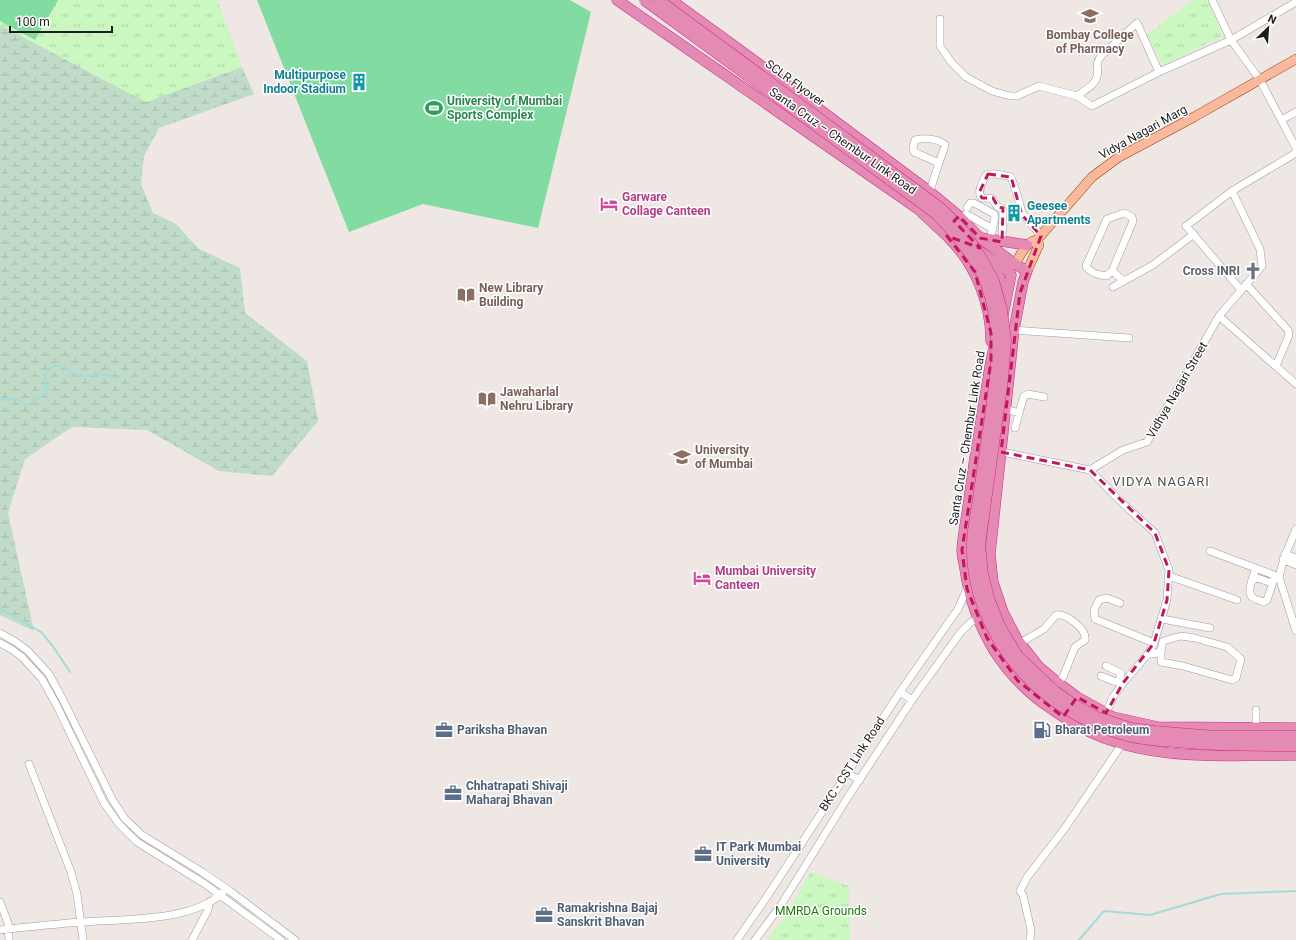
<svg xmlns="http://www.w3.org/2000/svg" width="1296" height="940" font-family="Roboto,sans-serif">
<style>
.wetland{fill:url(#wetland-marsh)}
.park{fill:url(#park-tufts)}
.pitch{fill:#82dca2}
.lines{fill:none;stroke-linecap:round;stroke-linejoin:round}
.stream{stroke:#a4dbd9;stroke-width:2}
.minor-casing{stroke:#9e9e9e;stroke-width:8}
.major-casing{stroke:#933e03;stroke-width:10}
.highway-casing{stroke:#d52790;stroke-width:11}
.minor{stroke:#fff;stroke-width:7}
.major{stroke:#fab99c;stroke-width:9}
.highway{stroke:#e48bb3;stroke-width:10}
.highway-bridge-casing{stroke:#d52790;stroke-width:11;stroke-linecap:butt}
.highway-bridge{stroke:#e48bb3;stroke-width:10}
.marked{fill:none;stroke:#c2185b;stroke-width:3;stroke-dasharray:8 5;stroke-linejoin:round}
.labels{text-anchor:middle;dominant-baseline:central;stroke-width:3;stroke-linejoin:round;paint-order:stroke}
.education-label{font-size:12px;font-weight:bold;fill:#785e54;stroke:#fff;text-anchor:start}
.culture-label{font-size:12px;font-weight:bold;fill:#0d838f;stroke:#fff;text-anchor:end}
.street-label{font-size:12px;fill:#1d1d1d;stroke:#fff}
.leisure-label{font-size:12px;font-weight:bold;fill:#27864d;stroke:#fff;text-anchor:start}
.hotel-label{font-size:12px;font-weight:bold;fill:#b23c85;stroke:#fff;text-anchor:start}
.worship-label{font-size:12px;font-weight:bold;fill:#5b616d;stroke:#fff;text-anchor:end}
.service-label{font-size:12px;font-weight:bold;fill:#4e5e75;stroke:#fff;text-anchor:start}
.park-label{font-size:12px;fill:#20780d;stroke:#fff}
.neighbourhood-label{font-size:13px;letter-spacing:1px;fill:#505050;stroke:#fff}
</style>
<defs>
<pattern id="wetland-marsh" width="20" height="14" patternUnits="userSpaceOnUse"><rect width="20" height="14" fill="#c0dcc8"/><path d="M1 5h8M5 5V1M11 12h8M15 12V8" fill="none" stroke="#a5bcab"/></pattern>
<pattern id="park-tufts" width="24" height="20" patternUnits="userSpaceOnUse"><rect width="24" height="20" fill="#caf8c0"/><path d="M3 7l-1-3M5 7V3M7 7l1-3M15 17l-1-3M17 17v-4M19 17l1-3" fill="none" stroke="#add4a5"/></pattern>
</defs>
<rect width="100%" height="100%" fill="#eee7e3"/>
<!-- wetland -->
<path class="wetland" d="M0,25L146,102L242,67L254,94L159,128L144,156L141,184L153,213L176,224L199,249L240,268L245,313L307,361L318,421L272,476L219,471L147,430L72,427L25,459L8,513L34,631L0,615Z"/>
<!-- park -->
<path class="park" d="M0,0H217L242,67L146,102L0,25Z
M1195,0H1207L1223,36L1163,65L1147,35L1190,2Z
M811,872L849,886L850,940H767L785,916Z"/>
<!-- pitch -->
<path class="pitch" d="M0,0H58L35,40L0,21Z
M257,0H570L591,12L538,228L423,204L349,232Z"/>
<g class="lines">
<!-- stream -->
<path class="stream" d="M0,400L17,399L25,404L30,405L34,400L45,394L47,389L45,380L46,372L55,365L65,367L73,374L84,376L100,374L116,378
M0,608L41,632L52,645L70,672
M1079,940L1104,911L1150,915L1221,894L1296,891"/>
<!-- minor casing -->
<g class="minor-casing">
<path id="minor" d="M1212,0L1231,40L1260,80L1296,148
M940,19V46L951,62L966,77L992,91L1010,96H1017L1039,86L1077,96L1092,106L1159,72L1231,40L1296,2
M1077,96C1084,90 1095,86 1097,76C1100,66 1093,66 1102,55L1137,23L1159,72
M1281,120L1296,112
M1232,191L1260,249L1262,266L1219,316L1296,384
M930,192C934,176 940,161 945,145C939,138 924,138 915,140L913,148L914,152L939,163
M967,208L970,203H974L994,214L995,217L990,240
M966,214L993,229
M1002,242L1003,210C1001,208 999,207 997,206C990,198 997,198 982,198C976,192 983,182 986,175C994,172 1002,175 1011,177L1017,194L1022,213L1041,236
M1112,271L1133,221L1132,217L1124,213L1107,219L1086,266C1089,272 1099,275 1106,276L1112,271L1124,281
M1246,284L1288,330L1289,335L1276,366
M1113,287L1153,265L1194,234
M1241,290L1186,226L1232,191L1296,153
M1014,330L1129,338
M1005,409L1019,413L1024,396L1028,394L1044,397
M1015,428L1019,413
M997,451L1090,470L1123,450L1147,442L1219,316
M1090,470L1120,501L1155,533L1169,570L1167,600L1154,643L1148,654L1123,683L1113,697L1106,713
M1296,529L1284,558L1279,577L1296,631
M1210,551L1279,577
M1285,554L1296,558
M1283,559L1296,565
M1256,568C1254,575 1246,591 1252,597C1255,600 1260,600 1264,602L1267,600L1275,576
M1169,576L1237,600
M1253,580L1257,578L1272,583
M1120,603L1107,598L1099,600L1094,610L1095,619L1154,643
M1162,619L1210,628
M0,633L16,642L28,651L49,674L63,700L112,799L125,819L142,835L202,872L230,891L295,940
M0,643L11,649L22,657L42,679L56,704L104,803L119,824L137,842L205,884L281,940
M1020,643L1044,629L1056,615C1066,613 1087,629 1085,640L1075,647L1063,677L1058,683
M1148,654H1154L1161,651L1163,641L1181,636L1195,638L1227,647L1241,659L1236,678L1232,680L1183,666L1161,662V651
M1106,666L1121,673L1119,681
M1101,676L1116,682L1119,681L1122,683
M900,692L912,700
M1256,710V727
M29,764L71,872L77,894L83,940
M847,773L860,780
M0,902L8,923L9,940
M0,930C27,927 55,924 82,922C123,919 194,922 223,892
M192,940L208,910L210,901
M737,940L768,895L900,692L958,609L967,589
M755,940L781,905L848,797L912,700L960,633L971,622L978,619
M1030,940L1031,930L1023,895L1020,891L1028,876L1065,828L1122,744"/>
</g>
<!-- major casing -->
<g class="major-casing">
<path id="major" d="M1015,264C1021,255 1025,242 1037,240L1092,177L1119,157L1194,117L1296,59
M1027,271L1039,245L1037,240"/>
</g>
<!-- highway casing -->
<g class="highway-casing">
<path id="highway" d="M617,0L918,209L947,236L969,244L1009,271L1011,275L1003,315
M671,0L748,56L930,192L959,216L980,238L1015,264L1027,271L1023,282L1014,330L990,554L993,582L1003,612L1017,639L1038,666L1057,682L1077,697L1106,713L1113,717L1158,727L1296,728
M949,238C975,264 991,303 991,341
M982,238L1027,245
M986,259C996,267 1004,285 1004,298
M994,348L991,361C983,407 975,453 969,499C967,516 963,533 962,550C962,556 964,563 965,569C969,598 979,626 995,652C1010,675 1030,695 1053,710C1074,725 1097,737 1122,744C1177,760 1239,755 1296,755"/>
</g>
<!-- minor -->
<use href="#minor" class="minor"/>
<!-- major -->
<use href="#major" class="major"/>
<!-- highway -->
<use href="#highway" class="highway"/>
<!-- highway-bridge casing -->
<g class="highway-bridge-casing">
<path id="highway-bridge" d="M644,0L936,214C956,235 975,257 986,284C1002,327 996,373 990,417C986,441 983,466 979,491C977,509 972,528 972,545C971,579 983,614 1000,643C1029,690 1074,721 1127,736C1142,740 1159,741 1174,742C1215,746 1255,746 1296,746
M659,0L941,208L964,231L981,257L994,281L1002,310L1006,341L1003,379L980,545L983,574L989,598L1000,626L1018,656L1055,691L1075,705L1097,717L1131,728L1154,731L1215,736H1296"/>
</g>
<!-- highway-bridge -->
<use href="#highway-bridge" class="highway-bridge"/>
</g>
<!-- marked area -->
<path class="marked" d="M988,174L1011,177L1022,215L1041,236L1020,293L1001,452L1090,470L1155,533L1169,570L1167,600L1154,643L1123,683L1106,713L1077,697L1063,717L1018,681L987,638L967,589L962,550L991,361V333L975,272L947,236L980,248L954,221L959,216L980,238L1002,242L1003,208L998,207L993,198H982L979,193Z"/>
<!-- icons -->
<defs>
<g id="university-bare" transform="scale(1.38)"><path d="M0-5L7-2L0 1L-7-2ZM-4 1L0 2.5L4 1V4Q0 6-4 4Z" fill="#8d6e63" stroke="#fff" stroke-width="2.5" paint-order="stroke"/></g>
<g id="building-bare" transform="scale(1.38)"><path d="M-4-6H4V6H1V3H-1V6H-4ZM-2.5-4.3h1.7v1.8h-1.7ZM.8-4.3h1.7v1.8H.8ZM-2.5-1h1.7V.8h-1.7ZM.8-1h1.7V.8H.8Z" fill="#0f9aa8" stroke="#fff" stroke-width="2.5" paint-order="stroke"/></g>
<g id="stadium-bare" transform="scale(1.38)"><path d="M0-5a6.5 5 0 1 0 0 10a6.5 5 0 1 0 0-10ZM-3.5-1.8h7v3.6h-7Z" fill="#2e9e5b" stroke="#fff" stroke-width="2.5" paint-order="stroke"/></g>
<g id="hotel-bare" transform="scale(1.38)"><path d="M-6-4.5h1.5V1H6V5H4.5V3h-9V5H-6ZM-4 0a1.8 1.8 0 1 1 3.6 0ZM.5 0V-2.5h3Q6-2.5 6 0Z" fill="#d1479c" stroke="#fff" stroke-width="2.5" paint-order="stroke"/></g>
<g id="church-bare" transform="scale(1.38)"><path d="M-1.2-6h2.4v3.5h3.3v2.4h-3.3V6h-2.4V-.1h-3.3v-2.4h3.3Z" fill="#6b7280" stroke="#fff" stroke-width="2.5" paint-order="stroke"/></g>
<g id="library-bare" transform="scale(1.38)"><path d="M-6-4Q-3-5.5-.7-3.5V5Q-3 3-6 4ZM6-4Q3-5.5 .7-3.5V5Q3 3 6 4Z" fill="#8d6e63" stroke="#fff" stroke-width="2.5" paint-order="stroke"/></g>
<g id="office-bare" transform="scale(1.38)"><path d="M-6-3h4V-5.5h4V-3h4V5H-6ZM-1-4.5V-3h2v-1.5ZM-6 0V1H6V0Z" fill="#5c6f8a" stroke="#fff" stroke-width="2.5" paint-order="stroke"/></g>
<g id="fuel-bare" transform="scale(1.38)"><path d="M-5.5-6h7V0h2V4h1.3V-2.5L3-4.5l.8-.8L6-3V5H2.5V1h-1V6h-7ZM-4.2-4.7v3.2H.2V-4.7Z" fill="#5c6f8a" stroke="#fff" stroke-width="2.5" paint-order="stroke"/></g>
</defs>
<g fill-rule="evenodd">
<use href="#university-bare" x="1090" y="16"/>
<use href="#building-bare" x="359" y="82"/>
<use href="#stadium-bare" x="434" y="108"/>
<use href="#hotel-bare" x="609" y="204"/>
<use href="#building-bare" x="1014" y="213"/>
<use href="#church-bare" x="1253" y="271"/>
<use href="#library-bare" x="466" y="295"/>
<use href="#library-bare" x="487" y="399"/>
<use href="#university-bare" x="682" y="457"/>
<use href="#hotel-bare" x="702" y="578"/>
<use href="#office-bare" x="444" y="730"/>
<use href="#fuel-bare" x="1042" y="730"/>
<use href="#office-bare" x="453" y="793"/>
<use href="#office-bare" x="703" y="854"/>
<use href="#office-bare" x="544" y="915"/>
</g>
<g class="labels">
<!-- education labels -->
<g class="education-label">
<text x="1090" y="35" text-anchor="middle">Bombay College<tspan x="1090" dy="14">of Pharmacy</tspan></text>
<text x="479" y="288">New Library<tspan x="479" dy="14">Building</tspan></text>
<text x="500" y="392">Jawaharlal<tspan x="500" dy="14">Nehru Library</tspan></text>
<text x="695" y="450">University<tspan x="695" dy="14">of Mumbai</tspan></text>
</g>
<!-- culture labels -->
<g class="culture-label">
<text x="346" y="75">Multipurpose<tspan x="346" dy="14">Indoor Stadium</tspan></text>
<text x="1027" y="206" text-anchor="start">Geesee<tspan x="1027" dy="14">Apartments</tspan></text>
</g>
<!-- street labels -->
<g class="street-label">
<text transform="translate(795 83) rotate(36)">SCLR Flyover</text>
<text transform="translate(1143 132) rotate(-29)">Vidya Nagari Marg</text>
<text transform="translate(843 141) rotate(35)">Santa Cruz – Chembur Link Road</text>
<text transform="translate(1177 390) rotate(-60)">Vidhya Nagari Street</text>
<text transform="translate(967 438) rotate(-81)">Santa Cruz – Chembur Link Road</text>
<text transform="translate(852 764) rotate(-57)">BKC - CST Link Road</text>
</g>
<!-- leisure labels -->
<g class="leisure-label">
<text x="447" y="101">University of Mumbai<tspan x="447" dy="14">Sports Complex</tspan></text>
</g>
<!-- hotel labels -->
<g class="hotel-label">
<text x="622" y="197">Garware<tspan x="622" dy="14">Collage Canteen</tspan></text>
<text x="715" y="571">Mumbai University<tspan x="715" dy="14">Canteen</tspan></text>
</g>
<!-- worship labels -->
<g class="worship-label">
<text x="1240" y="271">Cross INRI</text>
</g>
<!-- service labels -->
<g class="service-label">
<text x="457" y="730">Pariksha Bhavan</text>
<text x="1055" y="730">Bharat Petroleum</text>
<text x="466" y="786">Chhatrapati Shivaji<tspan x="466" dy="14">Maharaj Bhavan</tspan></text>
<text x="716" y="847">IT Park Mumbai<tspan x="716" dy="14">University</tspan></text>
<text x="557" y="908">Ramakrishna Bajaj<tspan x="557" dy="14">Sanskrit Bhavan</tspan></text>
</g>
<!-- park labels -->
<g class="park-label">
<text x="821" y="911">MMRDA Grounds</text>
</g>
<!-- neighbourhood labels -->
<g class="neighbourhood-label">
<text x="1161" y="481">VIDYA NAGARI</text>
</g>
</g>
<!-- north arrow -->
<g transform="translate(1268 28) rotate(25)" stroke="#ffffff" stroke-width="3" paint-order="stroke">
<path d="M0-3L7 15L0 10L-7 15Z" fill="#1d1d1d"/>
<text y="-6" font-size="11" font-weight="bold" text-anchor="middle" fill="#1d1d1d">N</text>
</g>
<!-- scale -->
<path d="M10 26v6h102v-6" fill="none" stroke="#1d1d1d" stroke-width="2"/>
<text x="16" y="26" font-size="12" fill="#1d1d1d" stroke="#ffffff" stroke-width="3" paint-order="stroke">100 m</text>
</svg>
